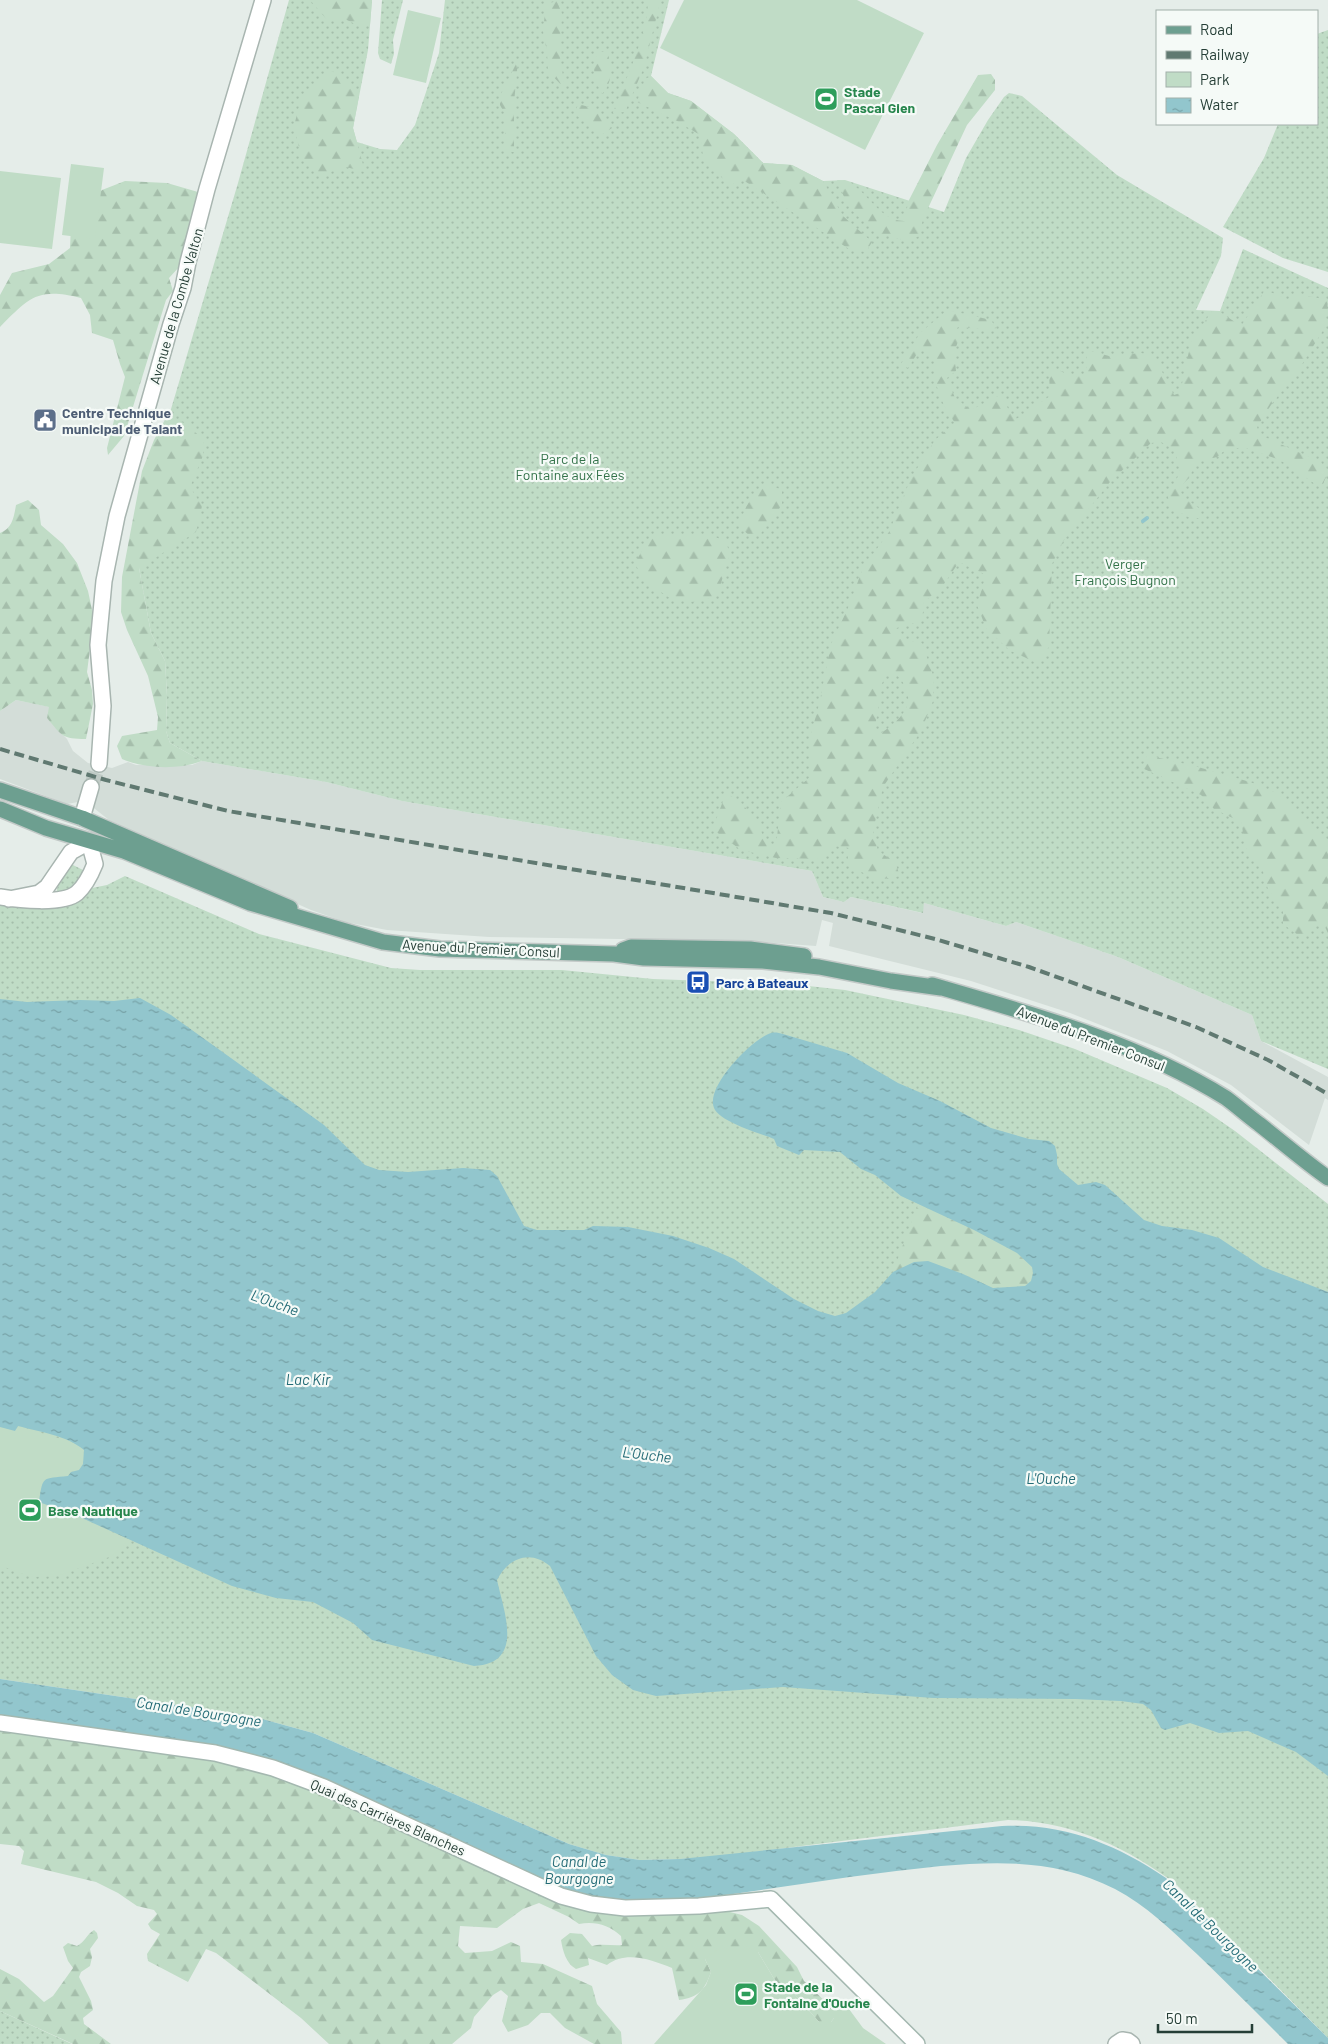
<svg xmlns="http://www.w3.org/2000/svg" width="1328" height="2044" font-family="Barlow,sans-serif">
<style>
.built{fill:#d3ddd8}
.green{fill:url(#green-dots)}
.forest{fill:url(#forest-firs);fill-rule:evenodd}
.pitch{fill:#c0dcc6}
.water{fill:url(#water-ripples)}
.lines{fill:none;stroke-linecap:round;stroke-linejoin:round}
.stream{stroke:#92c6cd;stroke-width:4}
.street-tunnel{stroke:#bfcac5;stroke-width:15;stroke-dasharray:15 8;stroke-linecap:butt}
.street-casing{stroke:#a8b5b0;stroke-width:18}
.secondary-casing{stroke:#a4b8b0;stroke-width:18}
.primary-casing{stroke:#c2c9c7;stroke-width:18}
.street{stroke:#fff;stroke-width:15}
.secondary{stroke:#fff;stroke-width:15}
.primary{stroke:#6d9f90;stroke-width:15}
.rail{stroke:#607971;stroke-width:4;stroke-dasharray:10 5;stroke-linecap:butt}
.labels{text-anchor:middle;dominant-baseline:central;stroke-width:4.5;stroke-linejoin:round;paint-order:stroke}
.leisure-label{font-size:14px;font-weight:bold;fill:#27864d;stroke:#f5faf7;text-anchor:start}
.street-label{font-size:14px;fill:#253e36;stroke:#f5faf7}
.service-label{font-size:14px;font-weight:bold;fill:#4e5e75;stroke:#f5faf7;text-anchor:start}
.park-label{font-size:14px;fill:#327249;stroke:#f5faf7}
.transit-label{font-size:14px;font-weight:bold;fill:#164399;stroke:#f5faf7;text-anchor:start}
.water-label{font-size:15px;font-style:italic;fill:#236b76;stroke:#f5faf7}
</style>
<defs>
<pattern id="green-dots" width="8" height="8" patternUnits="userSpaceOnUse" patternTransform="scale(1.25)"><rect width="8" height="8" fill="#c0dcc6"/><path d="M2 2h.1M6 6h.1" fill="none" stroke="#a5beab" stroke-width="1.8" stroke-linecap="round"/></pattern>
<pattern id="forest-firs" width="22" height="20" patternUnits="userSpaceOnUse" patternTransform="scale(1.25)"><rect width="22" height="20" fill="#c0dcc6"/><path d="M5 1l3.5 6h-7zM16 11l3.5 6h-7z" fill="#a5beab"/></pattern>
<pattern id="water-ripples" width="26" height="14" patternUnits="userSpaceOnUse" patternTransform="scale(1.25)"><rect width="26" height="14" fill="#92c6cd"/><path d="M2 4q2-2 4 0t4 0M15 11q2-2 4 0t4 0" fill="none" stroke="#77a2a7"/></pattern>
</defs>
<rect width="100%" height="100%" fill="#e5ede9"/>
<!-- built -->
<path class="built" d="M16,700L50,707L47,718L67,739L73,751L88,763L112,768L128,762L136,765H192L202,761L326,782L402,801L812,871L823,897L844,902L851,897L922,913L924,903L1006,926L1016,922L1118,957L1252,1015L1261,1041L1328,1077V1100L1325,1098L1309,1145L1231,1085L1167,1051L1070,1013L971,981L829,946L833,923L822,920L816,946L748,941L489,937L387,930L345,922L311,910L109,820L90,805L97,784L87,781L78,802L67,804L0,779V711Z"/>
<!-- green -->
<path class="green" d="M289,0H372L368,50L353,128L357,142L380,149L397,150L415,125L439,53L445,0H669L651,76L668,93L691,101L734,134L763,163L792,165L823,181L845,180L944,212L966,158L988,120L1004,97L1009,93L1022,96L1117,175L1223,238L1221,256L1196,310L1220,311L1243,249L1328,288V1069L1261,1041L1252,1015L1118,957L1016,922L1006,926L924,903L923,913L851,897L844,902L823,897L812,871L402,801L326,782L202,761L170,743L166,731L167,696L165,661L151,633L139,568L150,480L238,183Z
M382,0H403L393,40L394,54L391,64L380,59L378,53Z
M1328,30V272L1283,258L1223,227L1264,158L1278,124H1317V34Z
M71,864L85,871C78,884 70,890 56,894L58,885Z
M125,876L259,934L391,968L420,970H562L653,979L790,984L845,990L964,1015L1019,1030L1075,1049L1167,1088L1203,1109L1235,1131L1328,1204V2038L1176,1884C1126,1847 1071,1821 1008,1820L715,1857L680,1859L640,1860L606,1855L569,1844L313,1733L251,1716L0,1679V900L43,898L76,902L92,888L107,885Z
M0,2011L72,2044H0Z"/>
<!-- forest -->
<path class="forest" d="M310,0H372L370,25H357L345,19L328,21Z
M648,0H660V3L644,67L625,112L613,113C625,79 648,36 648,0Z
M557,1L562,14L559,51L565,89L548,71L547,52L543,31L546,4Z
M598,52H607C612,66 613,83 602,94C594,79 591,67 598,52Z
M518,60L514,103V152L504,151L506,116L500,105V96Z
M332,71L348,81L359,96L353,128L365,172L346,167L320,175L301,156L294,126L302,95Z
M991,74L995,80V90L967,125L923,219L919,236C897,248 866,226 851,209C845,201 841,189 837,180C864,179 875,222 905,221L908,202L937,145L978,75Z
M651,76L668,93L691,101L734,134L763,163L792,165L823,181L843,216L872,242L866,252L849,249L740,178L732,185L717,174L703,156L700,135L677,121L637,102L645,79Z
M578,104L596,109L612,128L601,135L575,114Z
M125,181L167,183L198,192L192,230L180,266L169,278L173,291L166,300L124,436L108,455L107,448L125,377L120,364L113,340L92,333L90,315L81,298C37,287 29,298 0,327V295L12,273L49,264L70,248L71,225L79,212L102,190Z
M1265,290L1289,300L1298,294L1328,300L1325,327L1301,366L1271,405L1257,427L1260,435L1321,462L1327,475L1321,488L1280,460L1243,447L1224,451L1217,457L1196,462L1189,478L1179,488L1183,497L1200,509V518H1190L1172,508L1168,497L1180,472L1175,450L1161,442L1151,443L1110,482L1064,540L1052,564L1049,647L1037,663L1009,650L986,628L977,605L986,575L959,562L942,587L924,602L922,621L893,629L901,639L922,643L934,678L933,701L921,731L883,787L873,831L878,851L895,862L900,876L878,880L847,865L849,848L835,846L819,859L776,858L741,850L715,831L717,817L726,793C744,803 760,820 764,841L776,846L781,802L809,778L810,737L819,705L831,644L848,608L863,568L889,532L911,478L935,440L955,423C940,400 933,386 935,357L920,349L908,368L901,364L920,333L944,313L952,311L991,320L996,328L991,330L958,327L956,331L961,334L954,352L956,371L947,378L955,398L971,410L1000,395L1015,420L1050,396L1049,371L1058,369L1070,377L1086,375L1087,350L1109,356L1141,353L1154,356L1174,395L1180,393L1191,342L1212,311L1220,312L1241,326ZM897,675C922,702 901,720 877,736L874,732L884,676Z
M168,414L187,425L204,440L203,456L190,487L202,506L196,532L139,568L151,633L165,661L167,696L166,731L170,743L202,761C179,770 145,769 122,759L117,746L122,736L157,730L158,717L148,676L127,630L121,612L122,577L142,471L154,440Z
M767,484L782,490V505L761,533L752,538L740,527C743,508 751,496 767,484Z
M28,500L39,510L41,525L63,544L77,563L88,591L94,619L87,672L92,690L93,704L86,739C62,739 62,736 47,718L49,707L16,700L0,711V533C12,529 14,517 16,505Z
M709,534L726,542L730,554L717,596L698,602L673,600L643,580L635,563L647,542L656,535Z
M1147,755L1198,767L1250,782L1277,793L1328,843V933L1324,925L1311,927L1302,938L1283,924V910L1268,889L1262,868L1246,848L1241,822L1214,809L1201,795L1142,768Z
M918,1204L974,1230L1017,1253L1032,1267L1033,1273L1031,1281L1025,1286L993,1288L963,1274L893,1272Z
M0,1715L227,1749L268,1759L298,1771L518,1867L542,1879L588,1895L642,1901L701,1898L726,1911L742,1915L759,1926L797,1967L804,1981L834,2010V2018L831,2022H819L791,1990L776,1982L758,1952L705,1959L711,1972C704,1991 699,1997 679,2000L672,1968C652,1960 626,1950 607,1965L588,1958L589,1965L576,1969C566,1963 563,1952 561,1940L570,1933L582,1934L592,1946C601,1943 612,1946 622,1945L621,1936C609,1925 595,1921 579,1924L569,1917L539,1903L523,1909L497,1928L460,1926L458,1946L465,1953L492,1951L511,1942L520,1946L521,1962L543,1964L592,1986L597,2004L621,2032L622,2044H594L565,2028L550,2013H541L528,2025L508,2032L502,2021L508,1996L501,1990L493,1995L474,2017L471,2028L452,2044H329L301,2018L216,1953L206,1949L188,1982L148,1961L147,1954L160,1934L151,1929L148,1924L157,1914L154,1910L137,1906L118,1893L96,1882L21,1864L24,1851L19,1846L0,1844Z
M94,1930L97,1933L98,1938L90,1949L92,1957L90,1966L81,1972L79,1977L91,2001L93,2010L83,2018L84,2024L111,2044H73L0,2011V1969L19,1979L44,2002L53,1996L73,1968L68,1961L63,1947L68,1943L77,1946C85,1942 86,1935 94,1930Z"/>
<!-- pitch -->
<path class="pitch" d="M684,0H857L924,33L865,150L660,48Z
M408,10L441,18L426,83L393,75Z
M71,164L104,168L95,239L62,235Z
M0,171L61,178L52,249L0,243Z
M18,1426L75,1443L84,1450L83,1464L79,1470L71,1472L40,1502L82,1518L129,1540L112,1556L58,1576L31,1577L4,1567L0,1573V1427L15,1431Z
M745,1946L758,1952L776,1982L791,1990L819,2022H831L834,2018V2010L849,2009L863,2028L886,2044H654L706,1985L711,1972L705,1959L717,1950Z"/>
<!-- water -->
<path class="water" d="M140,998L171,1015L324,1125L365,1165L379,1170L408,1172L463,1168L490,1170L497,1176L524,1226L537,1230H584L593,1226L628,1227L673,1236L709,1248L734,1259L794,1299L818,1311L835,1316L846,1313L875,1292L893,1272L914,1262L928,1261L963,1274L993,1288L1025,1286L1031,1281L1033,1273L1032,1267L1017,1253L974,1230L901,1196L875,1175L861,1169L840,1152L804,1150L799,1155L777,1146L774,1139C759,1133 720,1122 714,1108C705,1087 752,1039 771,1033C775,1032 779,1033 783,1034L847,1053L898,1083L940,1101L991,1128L1029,1139L1049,1141L1055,1146L1057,1155V1164L1059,1169L1078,1185L1096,1182L1105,1185L1144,1220L1162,1226L1192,1230L1219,1238L1263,1267L1328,1292V1776L1296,1752L1248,1731L1219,1733L1190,1723L1165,1730L1161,1728L1151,1710L1143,1704L1121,1701L1075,1699L933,1698L783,1687L656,1696L633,1690L612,1675L596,1656L550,1566C530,1549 508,1558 497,1580C504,1612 525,1664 474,1666L372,1640L353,1623L313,1602L276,1598L232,1586L82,1518L39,1502C43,1475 42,1479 68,1476L71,1472L79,1470L83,1464L84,1450C66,1435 40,1432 18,1426L15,1431L0,1427V999L27,1002L80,1000L114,1001Z
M0,1679L251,1716L313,1733L569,1844L606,1855L640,1860L680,1859L1002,1826C1064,1823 1116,1844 1166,1878L1328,2038V2044H1288C1258,2014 1228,1984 1198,1955C1172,1931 1146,1905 1115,1889C1058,1860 1003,1861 941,1866C881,1872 821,1881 761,1890C704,1898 646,1907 589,1895C564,1890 541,1879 518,1867L298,1771L268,1759L227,1749L0,1715Z"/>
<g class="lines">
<!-- stream -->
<path class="stream" d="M1143,521L1147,518"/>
<!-- street-tunnel -->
<path class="street-tunnel" d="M91,787L99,764"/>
<!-- street casing -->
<g class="street-casing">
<path id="street" d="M99,764L103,706L98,645L104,581L117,516L171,324L183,288L188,262L207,189L263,0
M82,818L91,787
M0,897C18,900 63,905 77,893C86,885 91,874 95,864L89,842L71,852L47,887L39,893L9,899
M1116,2044L1122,2040L1128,2041L1132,2044"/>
</g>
<!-- secondary casing -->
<g class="secondary-casing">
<path id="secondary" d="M0,1723L215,1753L273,1768L324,1787L561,1896L591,1904L625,1908L699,1906L771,1899L917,2044"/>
</g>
<!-- primary casing -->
<g class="primary-casing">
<path id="primary" d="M0,790L82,818L290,908
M0,809L46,828L124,851L250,903L383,942L440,949L614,954L644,958L763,961L819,967L891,981L941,988
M623,950L631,947L750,949L804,956
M932,985C1032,1014 1136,1042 1226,1098C1237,1106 1248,1116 1259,1124C1282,1142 1304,1161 1328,1178"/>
</g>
<!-- street -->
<use href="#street" class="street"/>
<!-- secondary -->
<use href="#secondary" class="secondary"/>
<!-- primary -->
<use href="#primary" class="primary"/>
<!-- rail -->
<path class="rail" d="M0,749L106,780L228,811L831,913L935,939L1029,967L1196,1027L1268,1060L1328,1094"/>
</g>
<!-- icons -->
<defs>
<g id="stadium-square" transform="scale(1.25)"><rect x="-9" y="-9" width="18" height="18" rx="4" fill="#2e9e5b" stroke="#f5faf7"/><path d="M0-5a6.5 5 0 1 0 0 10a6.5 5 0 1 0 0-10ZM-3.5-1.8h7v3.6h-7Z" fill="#fff"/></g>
<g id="civic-square" transform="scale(1.25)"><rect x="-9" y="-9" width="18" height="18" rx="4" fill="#5c6f8a" stroke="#f5faf7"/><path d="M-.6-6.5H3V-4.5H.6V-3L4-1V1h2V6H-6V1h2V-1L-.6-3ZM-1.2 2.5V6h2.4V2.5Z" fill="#fff"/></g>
<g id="bus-square" transform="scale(1.25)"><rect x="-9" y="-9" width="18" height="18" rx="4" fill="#1a4fb4" stroke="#f5faf7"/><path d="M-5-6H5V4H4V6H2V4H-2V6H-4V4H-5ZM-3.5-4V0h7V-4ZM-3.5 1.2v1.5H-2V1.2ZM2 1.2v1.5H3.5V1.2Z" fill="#fff"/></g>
</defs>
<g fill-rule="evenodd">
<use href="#stadium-square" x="826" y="99"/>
<use href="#civic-square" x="45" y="420"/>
<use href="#bus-square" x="698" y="982"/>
<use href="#stadium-square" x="30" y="1510"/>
<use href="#stadium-square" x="746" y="1994"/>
</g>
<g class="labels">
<!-- leisure labels -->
<g class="leisure-label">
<text x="844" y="91">Stade<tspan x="844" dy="16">Pascal Gien</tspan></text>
<text x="48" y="1510">Base Nautique</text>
<text x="764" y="1986">Stade de la<tspan x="764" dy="16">Fontaine d'Ouche</tspan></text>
</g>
<!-- street labels -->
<g class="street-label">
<text transform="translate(176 306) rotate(-74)">Avenue de la Combe Valton</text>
<text transform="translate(481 948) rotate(3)">Avenue du Premier Consul</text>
<text transform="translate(1091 1038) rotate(21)">Avenue du Premier Consul</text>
<text transform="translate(388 1817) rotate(24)">Quai des Carrières Blanches</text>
</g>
<!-- service labels -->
<g class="service-label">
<text x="62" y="412">Centre Technique<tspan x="62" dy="16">municipal de Talant</tspan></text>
</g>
<!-- park labels -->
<g class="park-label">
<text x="570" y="458">Parc de la<tspan x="570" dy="16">Fontaine aux Fées</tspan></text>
<text x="1125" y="563">Verger<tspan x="1125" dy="16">François Bugnon</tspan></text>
</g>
<!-- transit labels -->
<g class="transit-label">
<text x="716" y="982">Parc à Bateaux</text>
</g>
<!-- water labels -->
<g class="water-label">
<text transform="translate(275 1302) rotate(20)">L'Ouche</text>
<text x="308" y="1379">Lac Kir</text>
<text transform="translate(647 1454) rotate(7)">L'Ouche</text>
<text x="1051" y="1478">L'Ouche</text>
<text transform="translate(199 1711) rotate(9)">Canal de Bourgogne</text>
<text x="579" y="1861">Canal de<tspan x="579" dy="17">Bourgogne</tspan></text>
<text transform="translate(1211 1925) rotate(44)">Canal de Bourgogne</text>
</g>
</g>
<!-- legend -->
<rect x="1156" y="10" width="162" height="115" fill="#f5faf7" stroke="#a2afaa"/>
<rect x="1166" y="26" width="25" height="8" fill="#6d9f90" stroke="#a2afaa"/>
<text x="1200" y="35" font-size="15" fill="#253e36">Road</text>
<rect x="1166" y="51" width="25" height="8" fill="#607971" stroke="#a2afaa"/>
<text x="1200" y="60" font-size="15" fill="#253e36">Railway</text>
<rect x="1166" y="72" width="25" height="15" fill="#c0dcc6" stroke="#a2afaa"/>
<text x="1200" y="85" font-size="15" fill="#253e36">Park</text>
<rect x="1166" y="98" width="25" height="15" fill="url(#water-ripples)" stroke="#a2afaa"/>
<text x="1200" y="110" font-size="15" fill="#253e36">Water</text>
<!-- scale -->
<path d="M1158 2024v8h94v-8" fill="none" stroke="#253e36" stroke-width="2.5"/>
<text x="1166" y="2024" font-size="15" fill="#253e36" stroke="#f5faf7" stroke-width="4" paint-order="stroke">50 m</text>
</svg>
